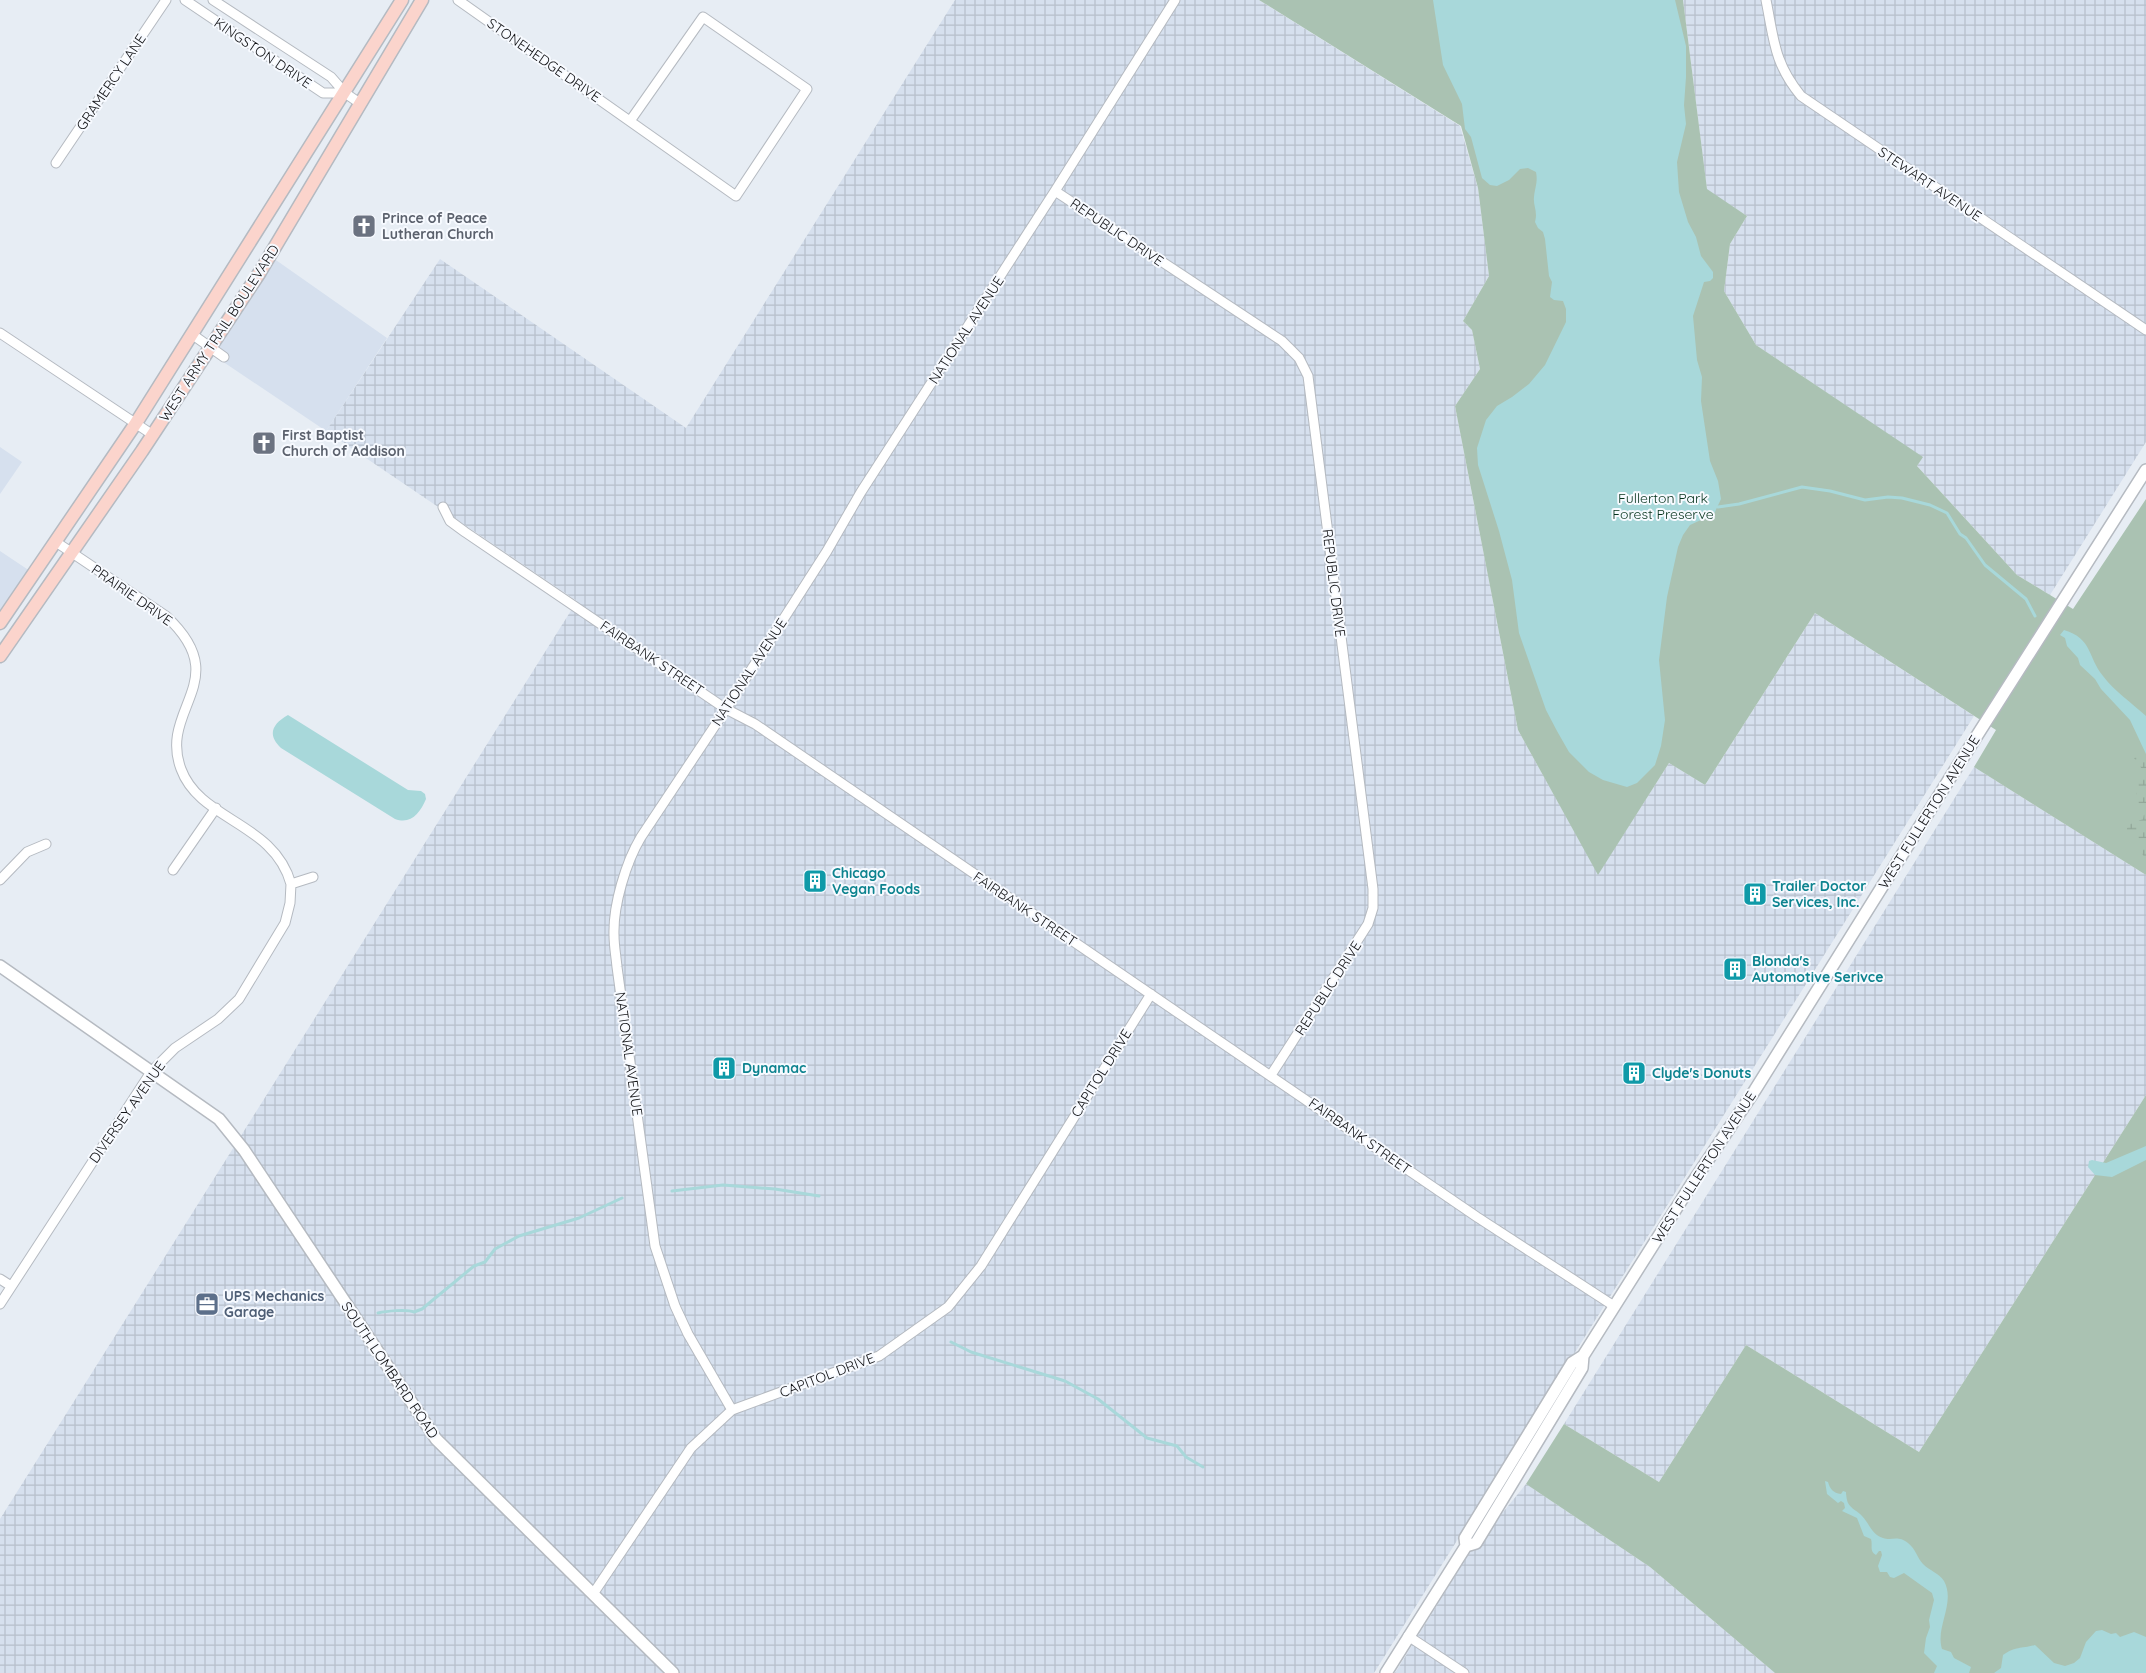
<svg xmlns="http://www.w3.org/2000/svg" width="2146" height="1673" font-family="Quicksand,sans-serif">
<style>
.built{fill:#d6e0ee}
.industrial{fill:url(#industrial-grid)}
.green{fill:#aac2b2}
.wetland{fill:url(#wetland-marsh)}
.water{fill:#a8d8da}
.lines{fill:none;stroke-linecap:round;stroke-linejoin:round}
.stream{stroke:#a8d8da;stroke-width:3}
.minor-casing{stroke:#b5bac1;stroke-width:11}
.tertiary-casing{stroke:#b5bac1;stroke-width:14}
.secondary-casing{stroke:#b5bac1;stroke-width:15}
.minor{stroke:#fff;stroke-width:9}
.tertiary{stroke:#fff;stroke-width:11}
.secondary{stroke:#fbd4cc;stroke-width:12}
.labels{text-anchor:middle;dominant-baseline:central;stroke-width:4;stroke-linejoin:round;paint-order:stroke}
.street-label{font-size:14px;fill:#121316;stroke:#f7faff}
.worship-label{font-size:14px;font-weight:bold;fill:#5b616d;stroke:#f7faff;text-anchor:start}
.park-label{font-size:14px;fill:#04321b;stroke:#f7faff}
.culture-label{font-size:14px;font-weight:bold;fill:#0d838f;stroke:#f7faff;text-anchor:start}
.service-label{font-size:14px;font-weight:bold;fill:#4e5e75;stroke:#f7faff;text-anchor:start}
</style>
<defs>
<pattern id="industrial-grid" width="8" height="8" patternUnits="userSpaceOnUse" patternTransform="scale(1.25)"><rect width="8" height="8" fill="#d6e0ee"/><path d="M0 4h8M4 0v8" fill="none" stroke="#b7bfcb"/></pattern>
<pattern id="wetland-marsh" width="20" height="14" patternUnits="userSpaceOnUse" patternTransform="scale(1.25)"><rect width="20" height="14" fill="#aac2b2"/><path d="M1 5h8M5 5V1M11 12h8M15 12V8" fill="none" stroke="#91a698"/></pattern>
</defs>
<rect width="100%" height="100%" fill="#e7edf4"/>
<!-- built -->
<path class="built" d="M273,258L387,338L326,431L210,353Z
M0,447L22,462L0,494Z
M0,551L30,571L0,615Z"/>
<!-- industrial -->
<path class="industrial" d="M955,0H1259L1460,126L1478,188L1489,276L1463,321L1472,330L1480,369L1455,406L1518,730L1598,874L1669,763L1705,785L1815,613L1974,716L1374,1673H0V1519L577,601L326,431L440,259L686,428Z
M1683,0H2146V442L2050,595L2017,575L1917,466L1922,457L1756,345L1724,291L1730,244L1747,216L1707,190Z
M1974,767L2146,875V1095L1919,1452L1746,1345L1659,1482L1564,1424Z
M1526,1484L1650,1567L1775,1673H1395L1468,1555Z"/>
<!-- green -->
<path class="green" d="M1259,0H1683L1707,189L1747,216L1730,244L1724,291L1756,345L1923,457L1917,466L2017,575L2073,609L2146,499V875L1974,767L1996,730L1815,613L1705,785L1669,763L1598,875L1518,730L1455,406L1480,369L1472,330L1463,321L1489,276L1478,188L1461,126Z
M2146,1095V1673H1775L1650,1567L1526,1484L1564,1424L1659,1482L1746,1345L1919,1452Z"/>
<!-- wetland -->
<path class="wetland" d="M2146,750V859L2139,850L2138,839L2127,832V828L2130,824L2143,819L2145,809L2136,802C2135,793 2139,777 2142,769L2134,758Z"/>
<!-- water -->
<path class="water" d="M1433,0H1675L1686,46V77L1684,105L1686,124L1677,162L1679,192L1688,222L1696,237L1701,256L1713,272V278L1710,281L1704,282L1693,316L1697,360L1702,377L1701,401L1710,461L1718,481L1721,499L1714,514L1690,525L1683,535L1678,547L1667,597L1659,660L1665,720L1661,746L1655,765L1637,783L1627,787L1603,780L1589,772L1569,752L1557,731L1546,710L1519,633L1512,580L1499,531L1478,465L1477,448L1486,420L1497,406L1512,397L1529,384L1545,365L1566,322V309L1563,301L1554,300L1550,297L1552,282L1549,276L1545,239L1543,232L1538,228L1535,222C1538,211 1533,206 1534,197C1535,187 1538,182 1536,172L1528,168L1520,169L1509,180L1497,186L1490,185L1482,178L1471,137L1465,129L1462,104L1443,65Z
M2064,630C2093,639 2087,656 2103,676C2114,691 2132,703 2146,716V754L2130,720L2101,689L2095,679L2080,665L2078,658L2067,646L2065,638L2060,635Z
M288,715L408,790L421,791L425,794L426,799C420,813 411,825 395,819L281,748C267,735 272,724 288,715Z
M2146,1146V1160L2112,1177L2095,1175L2088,1167L2089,1161L2092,1160L2106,1163Z
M1825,1481L1828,1482C1830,1489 1833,1493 1841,1494L1843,1491L1846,1492C1846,1495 1847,1501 1848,1503C1851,1509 1858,1511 1862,1516C1869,1523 1872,1535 1883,1538C1892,1541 1898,1535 1908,1543C1916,1549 1917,1558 1923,1564C1930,1571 1939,1573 1944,1581C1956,1603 1935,1627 1942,1649L1951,1652L1954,1658L1971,1667L1969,1673H1934L1937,1666L1924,1653L1926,1638L1930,1627L1929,1620L1934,1600L1932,1593L1904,1573L1894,1578L1890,1577L1887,1572H1880L1878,1566L1882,1555L1881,1551H1879L1876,1555C1869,1551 1873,1546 1871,1539L1864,1536L1857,1518L1842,1511L1845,1508L1844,1503L1841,1501L1838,1503L1827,1494Z
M2102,1630L2111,1634L2116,1633L2120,1637L2134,1632L2146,1637V1673H1994L2001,1668L2003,1655C2016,1646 2021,1649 2035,1645L2054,1663L2065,1666L2074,1663L2080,1658L2086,1642L2096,1631Z"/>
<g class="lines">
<!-- stream -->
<path class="stream" d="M1718,507L1739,504L1802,487L1830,491L1865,500L1888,497L1902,498L1930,505L1947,513L1960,534L1966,538L1985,565L2026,599L2035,616
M672,1191L723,1185L775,1189L819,1196
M378,1313C386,1311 407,1309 414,1312L422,1309L474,1266L485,1262L495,1249L519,1236L579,1218L622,1198
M951,1342L971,1352L1065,1381L1098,1399L1147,1438L1177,1446L1186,1457L1203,1467"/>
<!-- minor casing -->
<g class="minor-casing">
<path id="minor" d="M185,0L323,93H345
M213,0L331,77L345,93L361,104
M458,0L736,196L807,89L703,17L630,121
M1766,0C1774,40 1774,63 1801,96L2146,330
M56,163L166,0
M1055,191L1282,341L1299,358L1308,376L1373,889V908L1368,924L1271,1075
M0,333L153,435
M193,335L224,357
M443,507L450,521L465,532L726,709L755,724L1477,1217L1614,1306
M56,542L166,616C236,681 158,708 181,769C200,821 274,822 291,884L313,877
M173,870L216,808
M0,880L27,852L46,844
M0,1279L11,1286
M0,1304L151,1072L175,1048L218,1019L239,999L285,923L290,903L291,884
M732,1410L688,1334L675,1306L655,1246L617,967C616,956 614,946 614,935C613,905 626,862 641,837L726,709L827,551L861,492L1055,191L1175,0
M593,1594L691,1448L732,1410L879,1356L948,1307L981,1266L1151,994
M1408,1636L1464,1673"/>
</g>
<!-- tertiary casing -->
<g class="tertiary-casing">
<path id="tertiary" d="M0,966L219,1119L244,1150L436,1439L673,1673
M1466,1546L1465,1538L1572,1363L1583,1356L1691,1185L1755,1090L1950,778L2146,470
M1386,1673L1466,1546L1476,1543L1582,1368L1583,1356"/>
</g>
<!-- secondary casing -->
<g class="secondary-casing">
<path id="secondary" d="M0,623L136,423L402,0
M0,656L142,451L260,272L422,0"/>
</g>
<!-- minor -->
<use href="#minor" class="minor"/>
<!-- tertiary -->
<use href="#tertiary" class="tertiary"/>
<!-- secondary -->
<use href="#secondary" class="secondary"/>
</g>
<!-- icons -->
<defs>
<g id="church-square" transform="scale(1.25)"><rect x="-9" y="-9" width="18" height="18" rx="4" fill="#6b7280" stroke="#f7faff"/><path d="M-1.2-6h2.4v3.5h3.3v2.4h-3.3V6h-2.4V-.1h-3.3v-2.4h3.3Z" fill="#fff"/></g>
<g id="building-square" transform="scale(1.25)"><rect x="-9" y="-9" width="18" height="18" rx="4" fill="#0f9aa8" stroke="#f7faff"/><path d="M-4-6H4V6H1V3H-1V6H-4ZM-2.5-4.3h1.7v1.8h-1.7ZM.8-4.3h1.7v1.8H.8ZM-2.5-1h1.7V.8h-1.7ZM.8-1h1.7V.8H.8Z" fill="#fff"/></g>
<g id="office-square" transform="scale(1.25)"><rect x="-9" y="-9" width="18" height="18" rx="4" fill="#5c6f8a" stroke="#f7faff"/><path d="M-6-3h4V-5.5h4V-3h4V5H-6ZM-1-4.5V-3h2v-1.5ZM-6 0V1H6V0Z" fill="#fff"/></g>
</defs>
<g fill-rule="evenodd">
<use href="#church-square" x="364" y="226"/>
<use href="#church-square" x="264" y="443"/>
<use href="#building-square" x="815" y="881"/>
<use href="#building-square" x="1755" y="894"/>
<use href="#building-square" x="1735" y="969"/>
<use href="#building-square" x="724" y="1068"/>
<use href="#building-square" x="1634" y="1073"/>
<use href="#office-square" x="207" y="1304"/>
</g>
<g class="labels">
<!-- street labels -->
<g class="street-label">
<text transform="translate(263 53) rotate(34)">KINGSTON DRIVE</text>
<text transform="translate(544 60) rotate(35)">STONEHEDGE DRIVE</text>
<text transform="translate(111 82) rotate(-56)">GRAMERCY LANE</text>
<text transform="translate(1930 184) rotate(34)">STEWART AVENUE</text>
<text transform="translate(1117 232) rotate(34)">REPUBLIC DRIVE</text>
<text transform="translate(966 330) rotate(-57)">NATIONAL AVENUE</text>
<text transform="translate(219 333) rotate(-57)">WEST ARMY TRAIL BOULEVARD</text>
<text transform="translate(1334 583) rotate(83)">REPUBLIC DRIVE</text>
<text transform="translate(132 595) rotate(35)">PRAIRIE DRIVE</text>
<text transform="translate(652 658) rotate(34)">FAIRBANK STREET</text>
<text transform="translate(749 672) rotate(-57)">NATIONAL AVENUE</text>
<text transform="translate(1929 812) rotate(-58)">WEST FULLERTON AVENUE</text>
<text transform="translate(1025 909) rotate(34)">FAIRBANK STREET</text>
<text transform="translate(1328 988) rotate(-57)">REPUBLIC DRIVE</text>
<text transform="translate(629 1054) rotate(82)">NATIONAL AVENUE</text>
<text transform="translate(1101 1073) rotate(-58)">CAPITOL DRIVE</text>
<text transform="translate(127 1112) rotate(-55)">DIVERSEY AVENUE</text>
<text transform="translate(1360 1136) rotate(35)">FAIRBANK STREET</text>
<text transform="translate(1704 1167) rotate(-57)">WEST FULLERTON AVENUE</text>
<text transform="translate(390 1370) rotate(56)">SOUTH LOMBARD ROAD</text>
<text transform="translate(827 1375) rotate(-21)">CAPITOL DRIVE</text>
</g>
<!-- worship labels -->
<g class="worship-label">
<text x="382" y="218">Prince of Peace<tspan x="382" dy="16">Lutheran Church</tspan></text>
<text x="282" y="435">First Baptist<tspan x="282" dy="16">Church of Addison</tspan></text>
</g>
<!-- park labels -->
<g class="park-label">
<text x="1663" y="498">Fullerton Park<tspan x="1663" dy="16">Forest Preserve</tspan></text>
</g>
<!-- culture labels -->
<g class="culture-label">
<text x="832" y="873">Chicago<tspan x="832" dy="16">Vegan Foods</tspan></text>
<text x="1772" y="886">Trailer Doctor<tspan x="1772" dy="16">Services, Inc.</tspan></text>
<text x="1752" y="961">Blonda's<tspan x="1752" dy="16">Automotive Serivce</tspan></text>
<text x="742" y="1068">Dynamac</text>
<text x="1652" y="1073">Clyde's Donuts</text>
</g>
<!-- service labels -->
<g class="service-label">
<text x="224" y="1296">UPS Mechanics<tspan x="224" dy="16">Garage</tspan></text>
</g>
</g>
</svg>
